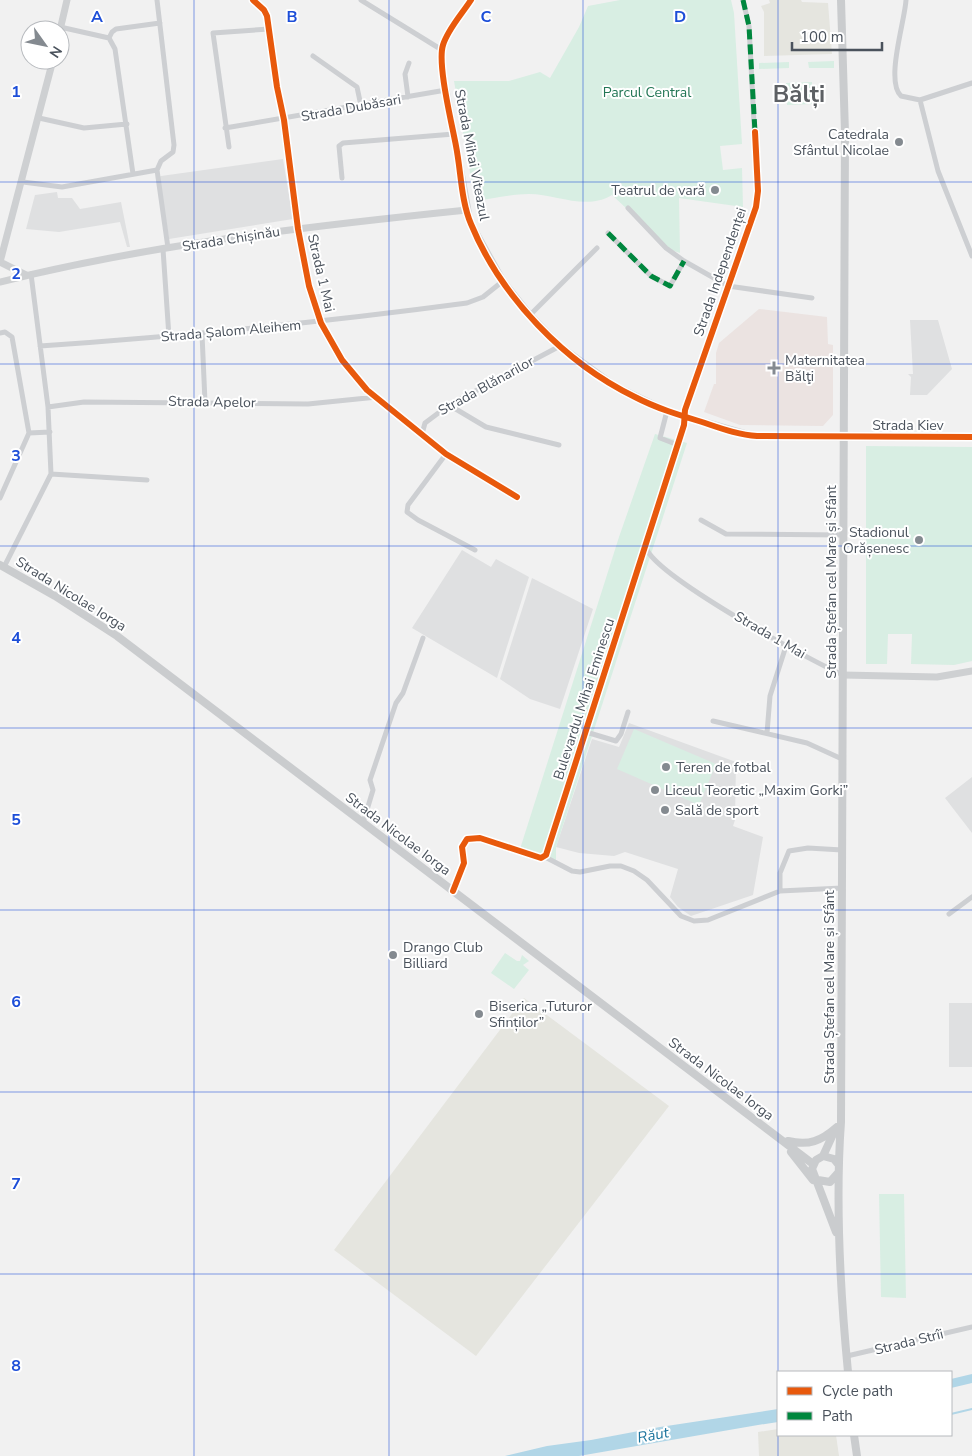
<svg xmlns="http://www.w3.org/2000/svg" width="972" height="1456" font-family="'Nunito Sans',sans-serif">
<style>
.commercial{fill:#e5e5df}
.education{fill:#dfe0e1}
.medical{fill:#ebe3e1}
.green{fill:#d8eee3}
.water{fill:#b1d6e7}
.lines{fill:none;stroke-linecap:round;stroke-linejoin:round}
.stream{stroke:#b1d6e7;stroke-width:2}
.street{stroke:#cdcfd2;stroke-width:5}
.secondary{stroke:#ced0d2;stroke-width:7}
.primary{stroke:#caccce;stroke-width:8}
.quiet{stroke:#00873e;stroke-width:5;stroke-dasharray:10 5;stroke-linecap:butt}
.cycleway-casing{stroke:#fff;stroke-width:9}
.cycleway{stroke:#e8590c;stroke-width:6}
.grid{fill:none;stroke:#1d4ed8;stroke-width:1;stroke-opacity:0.55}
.poi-dot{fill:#848a90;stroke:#fff;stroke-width:2}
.labels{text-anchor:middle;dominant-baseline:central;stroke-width:4;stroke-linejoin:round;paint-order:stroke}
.park-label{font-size:14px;fill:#227655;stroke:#fff}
.street-label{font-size:14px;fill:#4a525c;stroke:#fff}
.poi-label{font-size:14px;fill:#4a525c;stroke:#fff;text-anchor:start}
.water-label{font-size:15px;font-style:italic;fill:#1c749d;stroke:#fff}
.town-label{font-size:24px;font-weight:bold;fill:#5d6064;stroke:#fff}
.grid-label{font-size:16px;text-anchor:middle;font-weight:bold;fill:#1d4ed8;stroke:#fff;stroke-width:4;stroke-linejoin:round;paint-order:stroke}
</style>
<rect width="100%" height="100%" fill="#f1f1f1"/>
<!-- commercial -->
<path class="commercial" d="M769,0H801L802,2L828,3L832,54L764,56V12L761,6L770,3Z
M524,998L669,1106L476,1356L334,1250Z
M778,1429V1435H836L839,1456H759L758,1432Z"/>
<!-- education -->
<path class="education" d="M283,159L293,219L169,239L159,177L161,176Z
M57,192L58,198H72L80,209L121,202L130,247H127L120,222L59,232L26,229L35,195Z
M910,320H938L952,369L927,395H910L911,377L908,374H913Z
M462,550L491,567L496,559L529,577L497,678L412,628Z
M532,578L593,609L560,709L530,699L500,679Z
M629,723L736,762L735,820L733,826L763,837L753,895L691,916L678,907L670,897L678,869L625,852L614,856L579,853L556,847L592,739L619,747Z
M972,777V833L945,798Z
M949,1003H972V1067H949Z"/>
<!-- medical -->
<path class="medical" d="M759,309L827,317L828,344L833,345V415L823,426L740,425L704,412L714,384H716V353L719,343Z"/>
<!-- green -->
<path class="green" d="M620,0H731L734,13L742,144L720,146L723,170L742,168L743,207L679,198L680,253L671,250L612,195C586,211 556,194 529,194C511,194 493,199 475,201L454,81H509L540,72L550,78L579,27L588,6Z
M834,61V68H809L808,62Z
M789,62V68L759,69V63Z
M812,82V104L787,105L786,83Z
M655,434L687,443L556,847V860L520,849L619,537Z
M866,446L972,447V661L954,665L911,664L912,634H888L887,664H866Z
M634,729L716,764L699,805L617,769Z
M505,953L517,961H520L522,955L529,961L523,965L529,970L514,989L491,973Z
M879,1194H904L906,1298L881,1297Z"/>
<!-- water -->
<path class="water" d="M972,1374V1383L951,1388V1379Z
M778,1409V1422L758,1425L579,1456H505L547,1446L591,1440L660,1427Z"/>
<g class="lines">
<!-- stream -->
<path class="stream" d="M951,1414L972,1409"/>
<!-- street -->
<path class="street" d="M157,0L174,145L173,152L161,161L157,170L168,248
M253,0L264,10L267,16L277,87L284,120L298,229L309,286L321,323L342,360L367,390L446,454L517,497
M361,0L442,50
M906,0C905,21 885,81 901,96L920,100L938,171L972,256
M60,27L109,38
M313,56L357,87L361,106
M408,97L405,74L409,63
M920,100L972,83
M39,118L84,128L127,124
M225,128L446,90L442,56L443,44L471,0
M229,147L213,33L269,29
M133,174L115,49L109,38L112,32L116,29L160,23
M342,178L339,146L343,143L454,134
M23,182L62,187L157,170
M628,208L666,248L684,261L728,286L812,298
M608,233L651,276L670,286L684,261
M163,249L169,337
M530,315L597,248
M0,333L5,332L12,337L29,433L50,432
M202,334L205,402
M40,346C183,336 325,322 467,303L483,297L503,281
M449,405L486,427L559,445
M48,407L84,402L308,404L377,397
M667,411L660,438L678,445
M422,434L425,423L449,405L560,346
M845,437H972
M446,454L408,505L407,512L418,520L475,550
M51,474L147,480
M0,498L29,433
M701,520L726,534L844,535
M646,548C657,577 809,660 843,675
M4,567L51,474L48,407L31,274
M713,721L807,743L842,759
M586,732L616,741L621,734L628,712
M767,733L770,696L786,646
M363,823L373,790L370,780L396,703L403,693L423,638
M545,857L572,871L580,872L610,866H621L634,871L647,880L681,916L694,921L708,920L780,891L842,888
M453,891L464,863L462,847L467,839L480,838L543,858L546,855L551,843L684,425L685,410L758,201L749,26L743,0
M780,891V873L789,851L808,848L842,850
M949,914L972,897
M847,1356L972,1327"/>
<!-- secondary -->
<path class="secondary" d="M60,30L67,0
M446,90L470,222L503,281L530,315L560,346L615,386L667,411L754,436L845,437
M0,262L53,60
M0,262L26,275
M0,282C153,244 311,226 467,210
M843,675L937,677L972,671"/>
<!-- primary -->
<path class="primary" d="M841,0L845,133L841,1122C835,1205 840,1289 848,1372
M0,565L55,596L117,636L813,1164
M788,1141C809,1146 821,1141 837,1127
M791,1152L813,1180
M823,1156L834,1132
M818,1180L830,1182L838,1173
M836,1232L812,1169L816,1160L823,1156L834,1159L838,1164
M854,1435L857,1456"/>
<!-- quiet -->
<path class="quiet" d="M743,0L749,26L755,132
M608,233L651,276L670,286L684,261"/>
<!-- cycleway casing -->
<g class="cycleway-casing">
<path id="cycleway" d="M253,0L264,10L267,16L277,87L284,120L298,229L309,286L321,323L342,360L367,390L446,454L517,497
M471,0C462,14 448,29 443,45C437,64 452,124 456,146C461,171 461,201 471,224C501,297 565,363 635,397C656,408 679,415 702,422C720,428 738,435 757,436L972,437
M453,891L464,863L462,847L467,839L480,838L541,858L546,855L684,425L685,410L756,207L758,191L755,132"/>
</g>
<!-- cycleway -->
<use href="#cycleway" class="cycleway"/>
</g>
<!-- grid -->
<path class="grid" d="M194,0V1456M389,0V1456M583,0V1456M778,0V1456M0,182H972M0,364H972M0,546H972M0,728H972M0,910H972M0,1092H972M0,1274H972"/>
<!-- markers -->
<g class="poi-dot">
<circle cx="899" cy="142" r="5"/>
<circle cx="715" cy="190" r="5"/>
<path d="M771.5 360.5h5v5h5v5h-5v5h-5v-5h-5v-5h5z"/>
<circle cx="919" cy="540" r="5"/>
<circle cx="666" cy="767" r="5"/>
<circle cx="655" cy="790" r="5"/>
<circle cx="665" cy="810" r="5"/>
<circle cx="393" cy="955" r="5"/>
<circle cx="479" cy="1014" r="5"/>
</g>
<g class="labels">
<!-- park labels -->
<g class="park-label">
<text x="647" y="92">Parcul Central</text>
</g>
<!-- street labels -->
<g class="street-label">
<text transform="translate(351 108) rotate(-10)">Strada Dubăsari</text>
<text transform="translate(472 155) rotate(79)">Strada Mihai Viteazul</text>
<text transform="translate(231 239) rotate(-9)">Strada Chișinău</text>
<text transform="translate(720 272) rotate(-71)">Strada Independenței</text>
<text transform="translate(321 273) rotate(77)">Strada 1 Mai</text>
<text transform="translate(231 331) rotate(-5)">Strada Șalom Aleihem</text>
<text transform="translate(486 386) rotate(-29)">Strada Blănarilor</text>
<text transform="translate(212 402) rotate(1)">Strada Apelor</text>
<text x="908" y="425">Strada Kiev</text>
<text transform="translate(831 582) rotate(-90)">Strada Ștefan cel Mare și Sfânt</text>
<text transform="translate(71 594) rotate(32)">Strada Nicolae Iorga</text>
<text transform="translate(770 635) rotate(30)">Strada 1 Mai</text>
<text transform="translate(584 699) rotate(-72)">Bulevardul Mihai Eminescu</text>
<text transform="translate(398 834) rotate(37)">Strada Nicolae Iorga</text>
<text transform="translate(829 987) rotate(-90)">Strada Ștefan cel Mare și Sfânt</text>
<text transform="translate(721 1079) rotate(37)">Strada Nicolae Iorga</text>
<text transform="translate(909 1342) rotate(-14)">Strada Strîi</text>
</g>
<!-- poi labels -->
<g class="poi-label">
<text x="889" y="134" text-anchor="end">Catedrala<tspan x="889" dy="16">Sfântul Nicolae</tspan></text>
<text x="705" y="190" text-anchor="end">Teatrul de vară</text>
<text x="785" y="360">Maternitatea<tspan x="785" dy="16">Bălţi</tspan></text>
<text x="909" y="532" text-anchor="end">Stadionul<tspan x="909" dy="16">Orășenesc</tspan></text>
<text x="676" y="767">Teren de fotbal</text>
<text x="665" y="790">Liceul Teoretic „Maxim Gorki”</text>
<text x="675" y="810">Sală de sport</text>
<text x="403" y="947">Drango Club<tspan x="403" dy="16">Billiard</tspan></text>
<text x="489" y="1006">Biserica „Tuturor<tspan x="489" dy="16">Sfinților”</tspan></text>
</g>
<!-- water labels -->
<g class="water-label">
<text transform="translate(653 1435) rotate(-10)">Răut</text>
</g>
<!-- town labels -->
<g class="town-label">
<text x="799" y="94">Bălți</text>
</g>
</g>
<g class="grid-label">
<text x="97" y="22">A</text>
<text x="292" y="22">B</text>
<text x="486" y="22">C</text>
<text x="680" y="22">D</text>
<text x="16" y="97">1</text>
<text x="16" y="279">2</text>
<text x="16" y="461">3</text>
<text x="16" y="643">4</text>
<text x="16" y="825">5</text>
<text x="16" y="1007">6</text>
<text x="16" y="1189">7</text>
<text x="16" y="1371">8</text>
</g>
<!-- legend -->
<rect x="777" y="1371" width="175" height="65" fill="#ffffff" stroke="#b7babe"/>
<rect x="787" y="1387" width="25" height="8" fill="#e8590c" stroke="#b7babe"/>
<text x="822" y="1396" font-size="15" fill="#4a525c">Cycle path</text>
<rect x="787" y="1412" width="25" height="8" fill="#00873e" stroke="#b7babe"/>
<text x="822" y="1421" font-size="15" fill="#4a525c">Path</text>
<!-- north arrow -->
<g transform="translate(45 45) rotate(123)"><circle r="24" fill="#ffffff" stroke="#b7babe"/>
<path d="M0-4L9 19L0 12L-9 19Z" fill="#848a90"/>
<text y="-8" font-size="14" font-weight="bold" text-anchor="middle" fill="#4a525c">N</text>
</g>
<!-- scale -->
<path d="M792 42v8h90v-8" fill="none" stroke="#4a525c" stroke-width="2.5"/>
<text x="800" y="42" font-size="15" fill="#4a525c" stroke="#ffffff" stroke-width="4" paint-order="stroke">100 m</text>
</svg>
